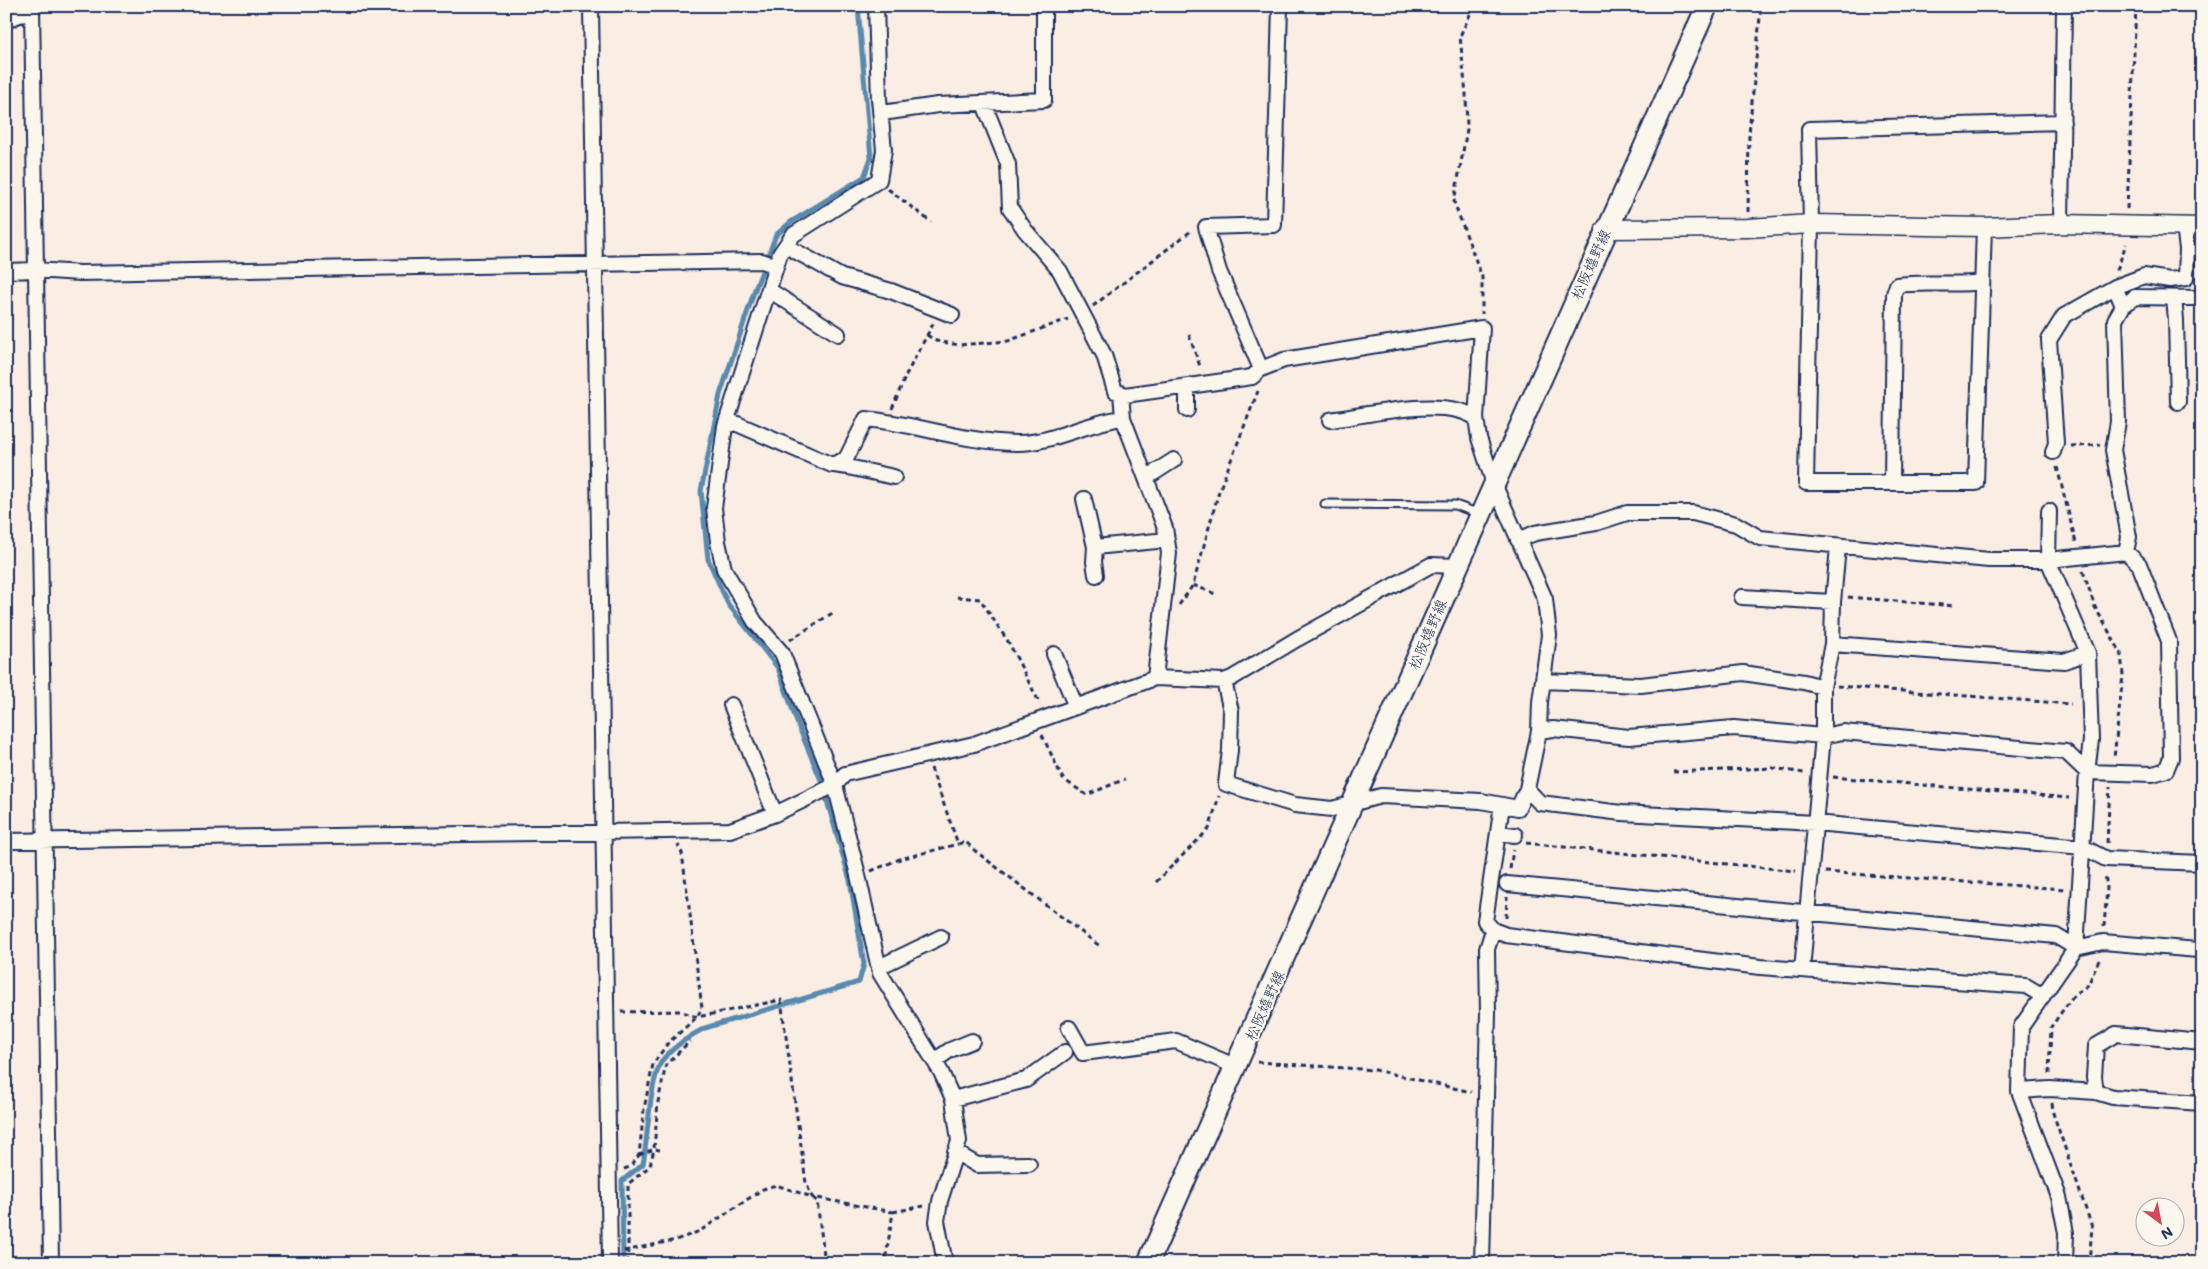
<svg xmlns="http://www.w3.org/2000/svg" width="2208" height="1269" font-family="Mali,'Klee One',sans-serif">
<style>
.lines{fill:none;stroke-linecap:round;stroke-linejoin:round}
.stream{stroke:#598aae;stroke-width:5}
.service-casing{stroke:#1b2f5e;stroke-width:11}
.minor-casing{stroke:#1b2f5e;stroke-width:18}
.tertiary-casing{stroke:#1b2f5e;stroke-width:21}
.secondary-casing{stroke:#1b2f5e;stroke-width:24}
.path{stroke:#1b2f5e;stroke-width:3;stroke-dasharray:5 4;stroke-linecap:butt}
.service{stroke:#fbf7ec;stroke-width:7}
.minor{stroke:#fbf7ec;stroke-width:14}
.tertiary{stroke:#fbf7ec;stroke-width:18}
.secondary{stroke:#fbf7ec;stroke-width:20}
.labels{text-anchor:middle;dominant-baseline:central;stroke-width:4.5;stroke-linejoin:round;paint-order:stroke}
.street-label{font-size:15px;fill:#1b2f5e;stroke:#fbf7ec}
</style>
<rect width="100%" height="100%" fill="#faede4"/>
<filter id="ink" filterUnits="userSpaceOnUse"><feTurbulence type="fractalNoise" baseFrequency=".02" numOctaves="2"/><feDisplacementMap in="SourceGraphic" scale="10" xChannelSelector="R" yChannelSelector="G"/><feConvolveMatrix kernelMatrix="1 2 1 2 8 2 1 2 1" color-interpolation-filters="sRGB"/></filter>
<g filter="url(#ink)">
<g class="lines">
<!-- stream -->
<path class="stream" d="M623,1263L622,1181L643,1164C648,1139 649,1076 664,1058C676,1045 689,1036 705,1028L859,982L864,964L850,880L821,780L798,725L778,668L728,604L708,559L701,491L720,395L754,292L776,235L791,222L864,177L871,158L858,6"/>
<!-- service casing -->
<g class="service-casing">
<path id="service" d="M1325,504L1455,505L1480,514"/>
</g>
<!-- minor casing -->
<g class="minor-casing">
<path id="minor" d="M32,6L51,1263
M591,6L610,1263
M876,6L879,99L884,150L879,180L793,235L780,254L725,426L714,508L718,542L724,569L755,622L782,653L835,785L857,871L880,973L941,1072L953,1099L959,1141L940,1201L937,1221L945,1263
M6,21L19,15L32,13
M984,104L1008,164L1010,208L1025,230L1060,271L1104,355L1115,391L1125,395L1252,377L1261,369
M882,113L938,105L1044,100V6
M2061,224L2064,6
M1984,227L1976,483H1806L1811,224L1809,129L2063,122
M786,246L842,277L891,291L952,315
M6,271L35,270L80,273L762,261L776,266
M2115,287L2123,306L2135,297L2202,298
M769,290L838,334
M2174,298L2176,320L2178,402
M1121,393L1123,418L1165,528L1169,553L1155,678
M1187,410V386
M1330,420C1369,415 1444,396 1476,418
M725,426L735,423L832,465L846,459L866,419C917,424 963,442 1016,443C1051,444 1088,422 1123,418
M2053,452L2056,443L2049,340L2064,316L2115,287L2144,276L2170,280L2186,278L2187,249L2184,227
M834,465L848,467L894,477
M1146,478L1174,460
M1892,483L1894,294L1897,285C1925,281 1954,286 1982,282
M1084,499L1095,547
M2049,511L2048,560L2126,552
M1518,540L1535,533L1596,523L1627,513H1693L1736,524L1760,538L1989,560H2048L2088,653L2091,740L2087,772L2076,948L2021,1027L2019,1091L2059,1197L2066,1233L2065,1263
M1838,547L1833,602L1832,644L2064,661L2088,653
M1096,575L1094,562L1095,547L1167,540
M1742,597L1833,602
M1054,654L1076,707
M1224,681L1231,711L1230,750L1226,784L1295,805L1332,809L1381,796L1481,801L1518,808L1527,789L1539,731L1540,702L1549,635L1545,599L1494,484L1479,438L1476,418L1482,328L1284,360L1261,369L1219,271L1206,227L1274,225L1280,6
M1543,681L1641,685L1743,673L1804,682L1823,687
M731,705L775,814
M1539,731L1553,729L1629,737L1734,728L1823,736L1843,732L2066,752L2087,772L2153,774L2166,770L2171,758L2169,641L2139,564L2126,552L2129,537L2113,450L2118,422L2115,320L2123,306
M1527,789L1540,803L1622,813L1815,823L2083,847L2106,859L2202,863
M1498,833L1515,835
M6,841L730,830L775,814L835,785L845,774L974,744L1155,678L1224,681L1232,678L1297,639L1431,565L1457,566
M1507,884L2056,936L2076,948L2103,942L2198,950
M1493,930L1506,935L1760,967L2026,986L2043,996
M879,967L941,937
M1802,970L1823,736V687L1832,644
M1069,1028L1083,1053L1176,1041L1237,1067
M934,1061L950,1050L972,1041
M2019,1091L2050,1089L2096,1092L2113,1097L2202,1103
M2096,1092L2094,1077L2096,1046L2116,1034L2202,1042
M953,1099L1026,1080L1065,1052
M955,1152L977,1165L1029,1164
M1482,1263L1488,1013L1487,949L1493,930L1485,921L1502,805"/>
</g>
<!-- tertiary casing -->
<g class="tertiary-casing">
<path id="tertiary" d="M1605,229L1748,228L1811,224L1984,227L2061,224L2202,227"/>
</g>
<!-- secondary casing -->
<g class="secondary-casing">
<path id="secondary" d="M1148,1263C1337,845 1518,424 1707,6"/>
</g>
<!-- path -->
<path class="path" d="M1474,6L1460,36L1466,94L1467,129L1454,202L1482,277V314
M888,189L931,222
M2127,209L2136,6
M1748,212L1749,134L1761,6
M2117,270L2126,244
M1093,306L1191,231
M927,335L936,341L959,345L1008,341L1068,319
M1189,335L1201,369
M892,409L906,375L934,322
M2071,446L2100,445
M2057,467L2076,543
M2083,571L2095,607L2121,653L2123,675L2114,758
M1193,585L1218,595
M957,597L980,599L1009,643L1040,704
M1848,597L1955,606
M1179,605L1193,585L1219,491L1258,391
M790,640L834,612
M1837,686L2071,704
M1042,735L1063,779L1087,795L1125,779
M931,768L958,844L966,842L974,850L1101,947
M1673,772L1773,768L1804,773
M1833,777L2069,798
M1526,843L1796,871
M2107,843L2110,787
M1510,869L1513,850
M871,871L900,859L958,844
M1825,872L2064,889
M1156,882L1209,829L1219,796
M1506,918L1507,897
M2104,927L2107,888L2105,874
M621,1012L680,1011L697,1017L781,1000L806,1183L812,1197L893,1212L885,1263
M1257,1062L1375,1070L1471,1092
M2049,1074L2051,1027L2073,996L2088,985L2100,958
M2052,1103L2053,1113L2092,1227L2089,1263
M639,1155L654,1149L660,1150
M624,1169L630,1167L639,1155L644,1109L653,1064L668,1043L697,1017L702,1008L682,853L678,845
M893,1212L924,1206
M624,1251L676,1240L700,1231L763,1189L776,1185L812,1197L817,1201L825,1263
M628,1263V1184L650,1166L654,1149L658,1102L666,1065L690,1041"/>
<!-- service -->
<use href="#service" class="service"/>
<!-- minor -->
<use href="#minor" class="minor"/>
<!-- tertiary -->
<use href="#tertiary" class="tertiary"/>
<!-- secondary -->
<use href="#secondary" class="secondary"/>
</g>
</g>
<g class="labels">
<!-- street labels -->
<g class="street-label">
<text transform="translate(1590 264) rotate(-66)">松阪嬉野線</text>
<text transform="translate(1427 634) rotate(-67)">松阪嬉野線</text>
<text transform="translate(1264 1005) rotate(-66)">松阪嬉野線</text>
</g>
</g>
<!-- margin -->
<rect width="2208" height="1269" fill="none" stroke="#fbf7ec" stroke-width="25"/>
<rect x="12" y="12" width="2183" height="1244" fill="none" stroke="#1b2f5e" stroke-width="2" filter="url(#ink)"/>
<!-- north arrow -->
<g transform="translate(2160 1222) rotate(148)"><circle r="24" fill="#fbf7ec" stroke="#a1a7b3"/>
<path d="M0-4L9 19L0 12L-9 19Z" fill="#d1495b"/>
<text y="-8" font-size="14" font-weight="bold" text-anchor="middle" fill="#1b2f5e">N</text>
</g>
</svg>
